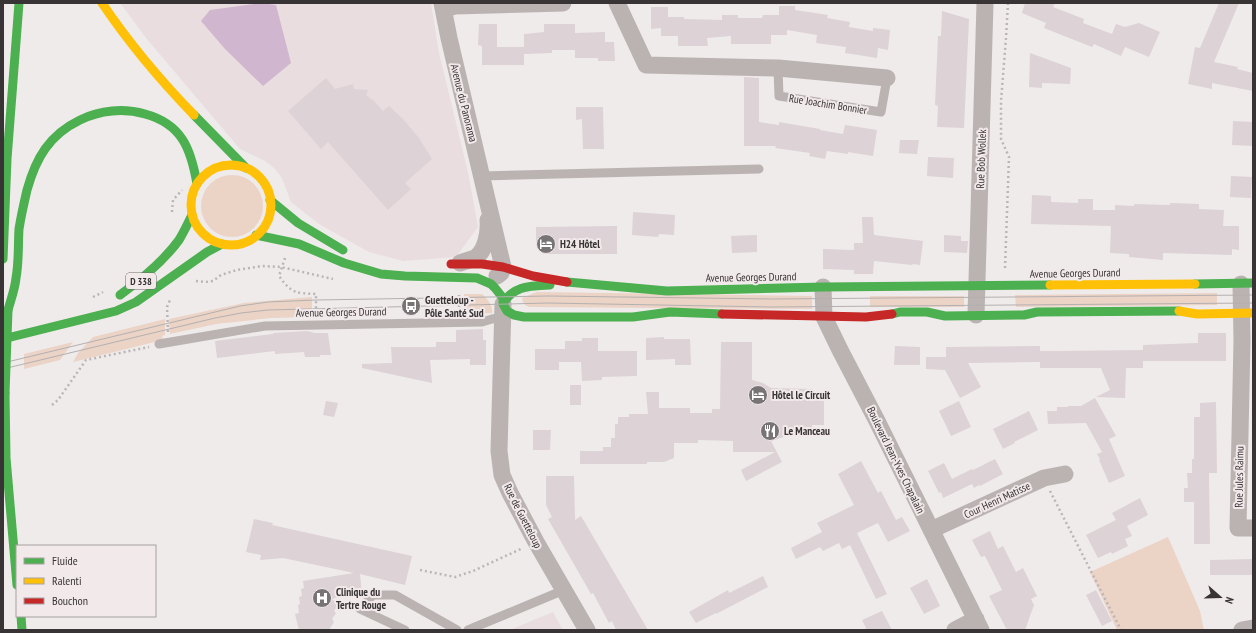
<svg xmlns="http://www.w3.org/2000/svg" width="1256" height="633" font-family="'PT Sans Narrow',sans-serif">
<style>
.built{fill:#e9dddf}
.green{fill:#ebd3c6}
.water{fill:#d0b6ce}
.building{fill:#ddd2d6}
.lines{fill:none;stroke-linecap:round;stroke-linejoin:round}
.path{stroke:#bbb5b5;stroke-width:2.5;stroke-dasharray:2 3;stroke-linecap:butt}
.lane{stroke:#bab3b1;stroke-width:9}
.street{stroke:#bab3b1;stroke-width:17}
.fast{stroke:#4caf50;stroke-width:9}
.slow{stroke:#ffc107;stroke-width:9}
.jam{stroke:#c62828;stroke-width:9}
.tram{stroke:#b4b0b0;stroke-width:1}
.fast-bridge{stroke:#4caf50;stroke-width:9}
.labels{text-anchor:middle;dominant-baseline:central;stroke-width:4;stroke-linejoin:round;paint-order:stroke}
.shield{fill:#f1e9ea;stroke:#706a6b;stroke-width:1}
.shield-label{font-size:10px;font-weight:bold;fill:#383435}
.street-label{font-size:11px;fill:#383435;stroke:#f1e9ea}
.poi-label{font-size:11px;font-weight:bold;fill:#383435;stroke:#f1e9ea;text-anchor:start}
</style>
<rect width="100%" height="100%" fill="#efebeb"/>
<!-- built -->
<path class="built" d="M120,3H431L439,53L468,172L478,227L456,257L403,261L369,252L319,224L291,202L282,178L275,169L265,161L240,149L146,38Z
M553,612L563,630H510L512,629Z"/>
<!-- green -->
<path class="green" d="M201 206a31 31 0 1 1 62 0a31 31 0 1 1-62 0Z
M537,292L812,296V309L529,307C524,305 523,303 522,298Z
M1217,293V305L1016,307L1015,295Z
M464,294H482C488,299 493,306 492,313L464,314Z
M870,296H964V307H870Z
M312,297V317L271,318L216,324L170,334L169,319L244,303Z
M165,319V335L162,336L163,340L73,362L78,353L93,337Z
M73,342L60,360L24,369V354Z
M1168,537L1200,611L1204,630H1117L1090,572Z"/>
<!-- water -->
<path class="water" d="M261,3L276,5L291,63L263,86L225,49L201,21L210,10Z"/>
<!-- building -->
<path class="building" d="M1025,3H1055L1053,7L1084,19L1083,23L1112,34L1116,24L1125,27L1139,23L1160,32L1149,57L1125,47L1121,56L1094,44L1092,47L1044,28L1046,23L1022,13Z
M1219,3H1239L1214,62L1238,67L1237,69L1253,73V91L1212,83V89L1188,84L1195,47L1200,48Z
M779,6H795V10L828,15L827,18L850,22L849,27L873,31V28L890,30L888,50L878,48L877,58L845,53L846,47L816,43L817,35L787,30V35H771V44H731V36L707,38L708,46H678V36H661V28L651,29V7H668V17H684V19L722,20V15H738V18H762L763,15H779Z
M942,11L969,19L964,128L937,127L938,106L935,105L938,36H941Z
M479,24H497V47H524V65H482V46L478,45Z
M544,24H575V33L605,32V42H614L615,61H598V58H575V50H552V53L524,54V34L544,32Z
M1030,53L1071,68L1070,84L1042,83V88L1029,87Z
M744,77L759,78V122L779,125V122L820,129V130L843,134L845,125L877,130L873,156L848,152V154L827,151L825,159L809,156L810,153L775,148L776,146H744Z
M326,78L335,89L353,84L354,89L368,90L366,95L374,101L383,111L389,106L403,119L419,138L432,159L405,183L411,189L388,210L328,142L321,149L288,111Z
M576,107H603L604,149H583L582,119L576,120Z
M1233,121L1253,122V146L1232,145Z
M900,140H919L917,154L899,153Z
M928,157L954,158L953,178L927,176Z
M1231,176L1252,177L1251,198L1230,197Z
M1032,195L1051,196V202L1078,203V199H1093V210H1115V205L1134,206V204L1170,205V203L1199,204V209L1224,210L1223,226H1239V250L1232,249V255L1163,253V260L1129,257V254L1110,253L1111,226L1031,224Z
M633,212L675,215L674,235L659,234L658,237L632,235Z
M862,217H873L874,235L923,241L920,265L913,264L912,265L874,261L873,274H854V270L823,269V249L854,250V243H863Z
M617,226V254H544L536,245V227Z
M757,235V252L732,253L731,236Z
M944,235L961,236V241H968L967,253L944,252Z
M483,329V340H486V365H470V359L430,360L432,383L362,368V364L392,363L391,347H436V342H456V330Z
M307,331L315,333H328L331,355H320V357H305L304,352L275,354V351L217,358L215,341L273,334V333Z
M1198,333H1226V361H1143V368H1126L1125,398L1096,397L1110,390L1101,368H1040V362L968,363L981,387L960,398L945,370L926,369V357H946V347L1040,346V351H1057L1143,350V345L1198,343Z
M664,337V339H690L691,365H675V359L646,360V338Z
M582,338H598V351H637V376L602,377V380L582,381L581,362H559V370H535V349H565V341H582Z
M721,342H752V380L763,383L771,388L813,389V394L824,395V425H812V436H787L771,441L782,462L746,481L741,470L775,452H733V441L698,440V443H674V458L664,462H647V464H580V451H603V447H611V438H615V424H618V417H629V414H648L646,392H659V408H690V413H712V409H720Z
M895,346L920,347V365H894Z
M570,385H581V405H570Z
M1095,398L1116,436L1109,439L1125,476L1109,483L1099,460L1100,459L1097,454L1102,452L1086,423L1048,424L1047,411H1057V407H1068V406H1081Z
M326,401L338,403L334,417L323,415Z
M959,401L971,427L951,436L939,411Z
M1216,402L1217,473H1209L1210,544H1194V502H1184V488H1188L1187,473H1192V459H1194V417H1200V403Z
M1029,411L1038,430L1014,442L1015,443L1003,449L993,429Z
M533,430H551L550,450H533Z
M995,459L1003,474L980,486L979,485L974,488L972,484L943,498L941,492L939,493L928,471L944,463L952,479L972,469L973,470Z
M861,461L878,493L881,491L896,520L902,517L910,531L888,542L878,523L857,533L887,594L876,599L850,545L842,549L839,543L823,551L820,547L796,559L791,548L822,532L817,523L854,505L838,474Z
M546,476H574L575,520L581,516L648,630H616L612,621L609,623L593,593L591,594L548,519L552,517L546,505Z
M1140,498L1148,515L1127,526L1132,536L1125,539L1128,546L1112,554L1111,552L1098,558L1086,535L1116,520L1112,513Z
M254,519L273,523L272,525L412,556L405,585L360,574L362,594L353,591L332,599L338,605L334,611L336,613L332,619L334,622L329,630H299L295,614L299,613L298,605L300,604L299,597L302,596L301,589L304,588L303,581L354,573L283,558L260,560L261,555L246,552Z
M990,531L998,549L1003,546L1016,572L1023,568L1037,596L1031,599L1034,605L1025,630H1007L989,596L1002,590L985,556L981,557L972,540Z
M1253,559V575H1210V560Z
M763,576L768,587L716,614V613L696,623L689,612L728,590L729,593Z
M927,579L940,606L924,614L910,588Z
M1096,590L1112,621L1102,626L1086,595Z
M882,611L892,630H867L862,620Z"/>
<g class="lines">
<!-- path -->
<path class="path" d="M172,212L173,200L182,190
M285,258L279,276C292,294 296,293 316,294V314
M1005,268L1009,157L1001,139V101L1006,38L1008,3
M196,281L205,282L213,281L221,275L237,270L262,266L281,267L333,279
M459,295V312
M93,297L103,292
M168,332L167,307L170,300
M52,405L58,400L86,360L149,347
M1050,491L1121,630
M420,570L455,577L473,571L523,548"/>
<!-- lane -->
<path class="lane" d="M778,68L779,96L881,112L887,78
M482,176L759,169
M159,344L265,326L482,322L492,319L505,317
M405,630L360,609L373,595H395L457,630
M468,630L564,590"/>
<!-- street -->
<path class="street" d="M442,3L449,38L503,267L501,273L497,276
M617,3L646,65L778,68L887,78
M444,9L455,6L563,3
M460,263C465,261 470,260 475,258C486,251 489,232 488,220
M1241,284L1242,341L1238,528H1253
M823,287L824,317L840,350L877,421L981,630
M503,304L499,451L502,475L510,493L536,542L587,630
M976,315L985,3
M931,530L1044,478L1065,474
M955,630L976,619
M1242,630L1253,628"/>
<!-- fast -->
<path class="fast" d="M194,115L246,168
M270,200L298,223L343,250
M256,235L299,244L344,263L381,274L405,276L477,278L491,284L495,288L503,298V304L507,311L514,315L524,317H633L670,312L722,314
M3,259L7,159L19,3
M567,282L667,291L823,287L1050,285
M1195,284L1253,283
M120,295C142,279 163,262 179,240C184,232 188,223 192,215
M503,304C513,285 531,286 550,285
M8,310C11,299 15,289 16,278C19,262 18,245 19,229C21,216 24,203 27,190C36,158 49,135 80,120C100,110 124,108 145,114C182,124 191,149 197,184
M892,314L900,312H927L945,316L1024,315L1037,312L1179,311
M3,339L116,311L136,302L207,252L222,244
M5,393L6,458L17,585
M21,616L22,630"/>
<!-- slow -->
<path class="slow" d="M102,3C129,43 160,80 194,115
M191 205a40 40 0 1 1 80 0a40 40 0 1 1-80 0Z
M1050,285L1195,284
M1179,311L1197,314L1253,313"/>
<!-- jam -->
<path class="jam" d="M451,264H482L503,267L533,276L567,282
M722,314L866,317L892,314"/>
<!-- tram -->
<path class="tram" d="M3,363L240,306L268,302L316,300L549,296L771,299L1253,295
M3,369L215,318L241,313L268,310L548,303L771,307L1253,303"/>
<!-- fast-bridge -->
<path class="fast-bridge" d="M5,393L8,310"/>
</g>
<!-- icons -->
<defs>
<g id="hotel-disc" transform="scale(1)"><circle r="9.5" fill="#787475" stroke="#f1e9ea"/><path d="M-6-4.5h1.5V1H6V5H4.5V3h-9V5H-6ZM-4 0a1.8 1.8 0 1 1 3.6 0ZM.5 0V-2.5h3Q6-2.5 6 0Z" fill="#fff"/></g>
<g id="bus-disc" transform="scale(1)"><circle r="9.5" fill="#787475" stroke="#f1e9ea"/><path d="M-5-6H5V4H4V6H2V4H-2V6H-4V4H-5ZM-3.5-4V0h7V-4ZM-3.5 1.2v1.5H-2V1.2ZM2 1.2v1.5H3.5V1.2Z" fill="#fff"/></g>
<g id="restaurant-disc" transform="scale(1)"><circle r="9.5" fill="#787475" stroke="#f1e9ea"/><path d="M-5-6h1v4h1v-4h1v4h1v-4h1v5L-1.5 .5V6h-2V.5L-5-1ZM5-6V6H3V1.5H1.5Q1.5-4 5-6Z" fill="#fff"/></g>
<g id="hospital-disc" transform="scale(1)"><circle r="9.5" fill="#787475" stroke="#f1e9ea"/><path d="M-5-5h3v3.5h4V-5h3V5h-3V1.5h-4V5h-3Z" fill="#fff"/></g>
</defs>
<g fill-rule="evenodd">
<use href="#hotel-disc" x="546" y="244"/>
<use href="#bus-disc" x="411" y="306"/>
<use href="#hotel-disc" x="758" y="395"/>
<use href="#restaurant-disc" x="770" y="431"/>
<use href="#hospital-disc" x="322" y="598"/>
</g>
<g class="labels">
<!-- shield labels -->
<rect class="shield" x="126" y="273" width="30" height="16" rx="3"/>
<g class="shield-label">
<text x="141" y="281">D 338</text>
</g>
<!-- street labels -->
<g class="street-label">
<text transform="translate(464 103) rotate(76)">Avenue du Panorama</text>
<text transform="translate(828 104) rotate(9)">Rue Joachim Bonnier</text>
<text transform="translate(981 159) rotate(-88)">Rue Bob Wollek</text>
<text transform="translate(1075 273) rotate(-1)">Avenue Georges Durand</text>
<text transform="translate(751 277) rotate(-1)">Avenue Georges Durand</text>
<text transform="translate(341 312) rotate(-1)">Avenue Georges Durand</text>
<text transform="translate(896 460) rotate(64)">Boulevard Jean-Yves Chapalain</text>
<text transform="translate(1239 477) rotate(-89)">Rue Jules Raimu</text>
<text transform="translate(997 500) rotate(-25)">Cour Henri Matisse</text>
<text transform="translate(523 516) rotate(63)">Rue de Guetteloup</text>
</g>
<!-- poi labels -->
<g class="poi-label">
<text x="560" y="244">H24 Hôtel</text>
<text x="425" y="300">Guetteloup -<tspan x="425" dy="13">Pôle Santé Sud</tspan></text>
<text x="772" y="395">Hôtel le Circuit</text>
<text x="784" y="431">Le Manceau</text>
<text x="336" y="592">Clinique du<tspan x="336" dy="13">Tertre Rouge</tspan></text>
</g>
</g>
<!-- border -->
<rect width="1256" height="633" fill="none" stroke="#383435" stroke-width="8"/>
<!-- legend -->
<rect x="16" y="545" width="140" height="72" fill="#f1e9ea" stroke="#a7a1a2"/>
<rect x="24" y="558" width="20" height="6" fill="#4caf50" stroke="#a7a1a2"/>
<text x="52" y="565" font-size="12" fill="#383435">Fluide</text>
<rect x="24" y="578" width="20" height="6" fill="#ffc107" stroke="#a7a1a2"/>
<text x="52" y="585" font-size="12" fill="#383435">Ralenti</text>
<rect x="24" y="598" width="20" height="6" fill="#c62828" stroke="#a7a1a2"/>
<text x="52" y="605" font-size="12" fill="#383435">Bouchon</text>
<!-- north arrow -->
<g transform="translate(1220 597) rotate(110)" stroke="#f1e9ea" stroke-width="3" paint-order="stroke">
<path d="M0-3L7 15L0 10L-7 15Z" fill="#383435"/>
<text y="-6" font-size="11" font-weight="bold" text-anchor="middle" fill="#383435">N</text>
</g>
</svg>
